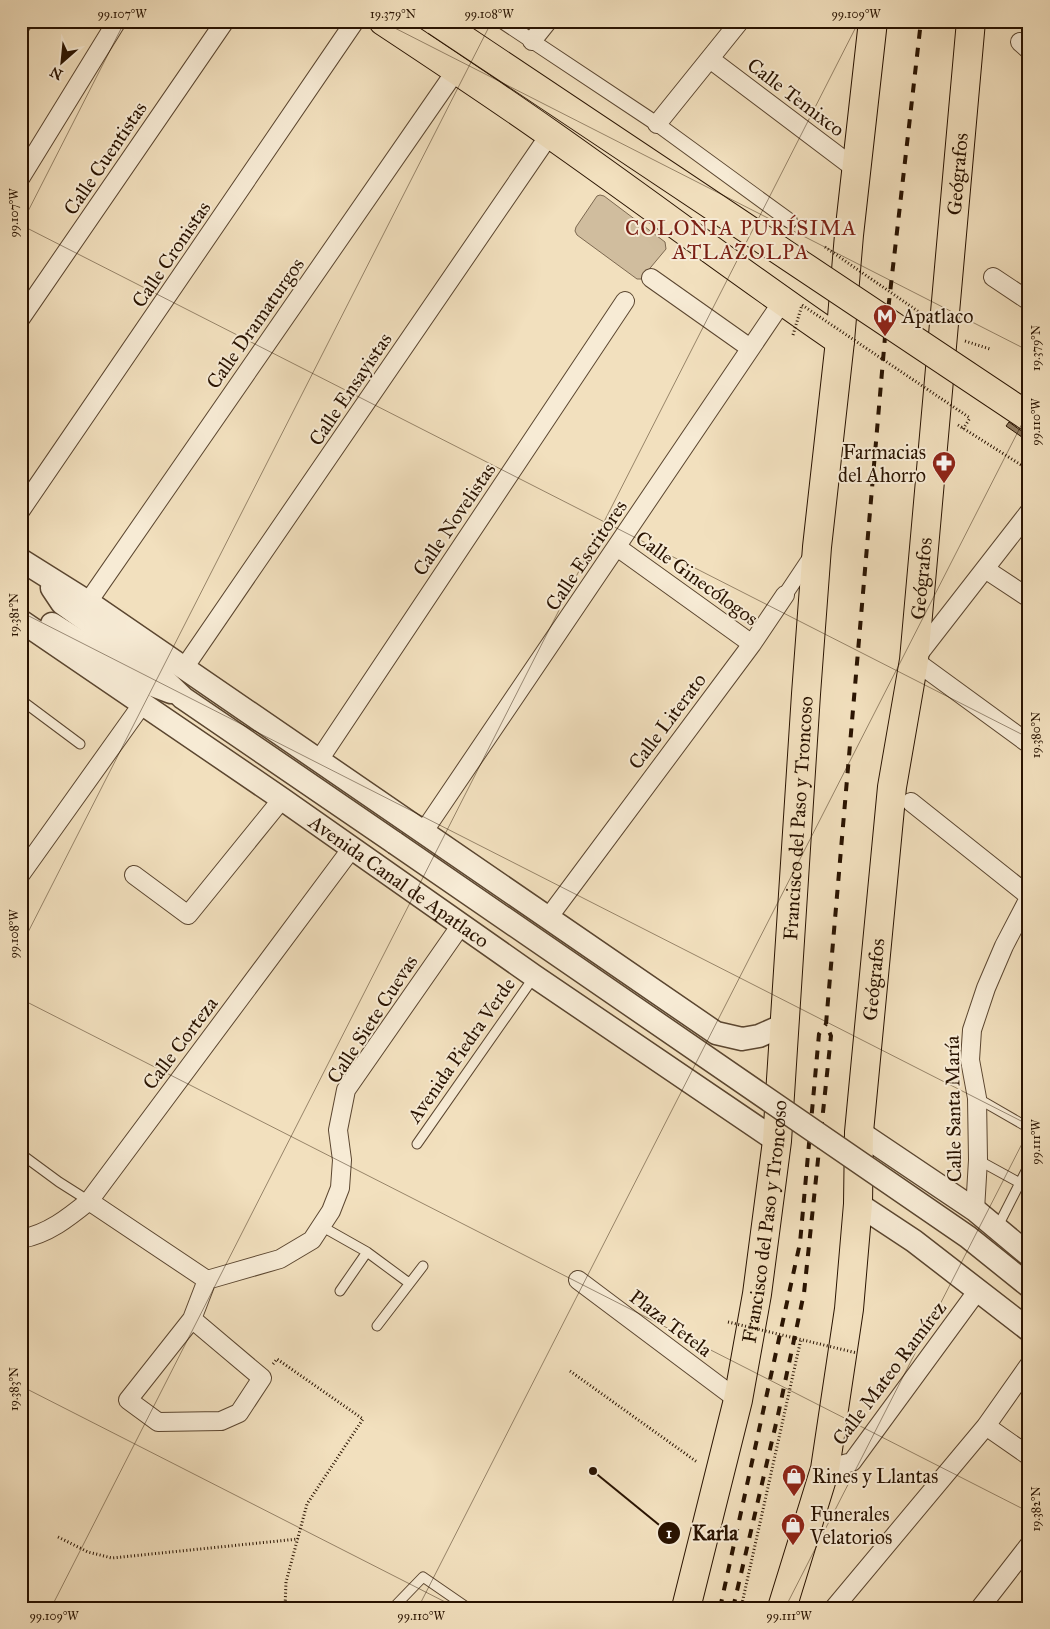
<svg xmlns="http://www.w3.org/2000/svg" width="1050" height="1629" font-family="'IM FELL Great Primer',serif">
<style>
.green{fill:#d0bd9e;stroke:#7c6850}
.building{fill:#927e63;stroke:#291301}
.lines{fill:none;stroke-linecap:round;stroke-linejoin:round}
.service-casing{stroke:#5b4630;stroke-width:11}
.pedestrian-casing{stroke:#5b4630;stroke-width:16}
.minor-casing{stroke:#5b4630;stroke-width:20}
.tertiary-casing{stroke:#5b4630;stroke-width:25}
.primary-casing{stroke:#291301;stroke-width:30}
.path{stroke:#291301;stroke-width:3;stroke-dasharray:1 2.5;stroke-linecap:butt}
.service{stroke:#f7ebd5;stroke-width:9}
.pedestrian{stroke:#f7ebd5;stroke-width:14}
.minor{stroke:#f7ebd5;stroke-width:18}
.tertiary{stroke:#f7ebd5;stroke-width:22}
.primary{stroke:#f2e0be;stroke-width:28}
.rail{stroke:#291301;stroke-width:4;stroke-dasharray:9 9;stroke-linecap:butt}
.tertiary-bridge-casing{stroke:#5b4630;stroke-width:25;stroke-linecap:butt}
.primary-bridge-casing{stroke:#291301;stroke-width:30;stroke-linecap:butt}
.path-bridge{stroke:#291301;stroke-width:3;stroke-dasharray:1 2.5;stroke-linecap:butt}
.tertiary-bridge{stroke:#f7ebd5;stroke-width:22}
.primary-bridge{stroke:#f2e0be;stroke-width:28}
.ticks{fill:none;stroke:#291301;stroke-width:1;stroke-opacity:0.45}
.labels{text-anchor:middle;dominant-baseline:central;stroke-width:4;stroke-linejoin:round;paint-order:stroke}
.street-label{font-size:20px;fill:#291301;stroke:#f7ebd5}
.poi-label{font-size:20px;fill:#291301;stroke:#f7ebd5;text-anchor:start}
.neighbourhood-label{font-size:21px;letter-spacing:1px;fill:#7a1f14;stroke:#f7ebd5}
.leader{fill:none;stroke:#291301;stroke-width:2}
.callout-dot{fill:#291301;stroke:#f7ebd5;stroke-width:2}
.mark-label{font-size:15px;text-anchor:middle;font-weight:bold;fill:#fff}
.callout-label{font-size:21px;text-anchor:middle;font-weight:bold;fill:#291301;stroke:#f7ebd5;stroke-width:4;stroke-linejoin:round;paint-order:stroke}
.neatline{fill:none;stroke:#291301;stroke-width:2}
.ticks-label{font-size:12px;text-anchor:middle;fill:#291301}
</style>
<rect width="100%" height="100%" fill="#f2e0be"/>
<filter id="stains"><feTurbulence type="fractalNoise" baseFrequency=".004" numOctaves="4"/><feColorMatrix values="0 0 0 0 .2 0 0 0 0 .09 0 0 0 0 .02 0 0 0 .5 -.17"/></filter>
<radialGradient id="worn" r=".72"><stop offset=".6" stop-color="#630" stop-opacity="0"/><stop offset="1" stop-color="#630" stop-opacity=".3"/></radialGradient>
<!-- green -->
<path class="green" d="M600,195L604,196L665,242L666,249L641,279H637L577,235L575,231L576,227L597,196Z"/>
<!-- building -->
<path class="building" d="M1009,422L1020,430L1029,432V442L1006,426Z"/>
<g class="lines">
<!-- service casing -->
<g class="service-casing">
<path id="service" d="M21,700L80,744
M977,1098L1029,1128
M417,1144L534,977
M21,1154L59,1182L89,1201
M978,1160L1020,1183
M321,1226L367,1252L409,1283
M997,1228L1029,1165
M340,1291L367,1252
M377,1326L423,1266
M393,1608L423,1577L468,1608"/>
</g>
<!-- pedestrian casing -->
<g class="pedestrian-casing">
<path id="pedestrian" d="M502,21L657,124L790,221
M785,595L811,556"/>
</g>
<!-- minor casing -->
<g class="minor-casing">
<path id="minor" d="M21,25L24,21
M532,41L548,21
M1020,42L1029,50
M710,59L857,170
M657,124L740,21
M21,177L117,21
M993,277L1029,301
M651,278L750,348
M21,318L225,21
M21,510L355,21
M1029,512L914,660L1029,744
M617,547L752,644
M985,569L1029,598
M88,602L457,69
M184,668L550,134
M319,760L625,301
M911,802L1029,896
M424,831L782,302
M21,874L143,703
M134,875L188,915L282,799
M548,918L752,644L785,595
M89,1201L207,1280L280,1259L312,1240L331,1211L340,1188L342,1160L338,1130L346,1090L461,925
M975,1210L978,1160L977,1098L970,1060L972,1030L986,988L1004,946L1029,898
M21,1239C48,1234 68,1218 89,1201L352,848
M578,1280L738,1400
M192,1319L262,1378L239,1413L221,1421L158,1422L128,1400L192,1319L207,1280
M986,1426L1029,1456
M825,1469L852,1462L978,1290
M834,1608L986,1426L1029,1365
M980,1608L1029,1545"/>
</g>
<!-- tertiary casing -->
<g class="tertiary-casing">
<g id="tertiary">
<path d="M21,560L88,602L716,1033L742,1039L759,1036L784,1025"/>
<path d="M52,588L62,603L150,666L183,698L395,843"/>
<path id="s1" d="M21,621L282,799L534,976L777,1141"/>
<path d="M52,624L142,681L171,692"/>
<path d="M859,1132L975,1210L1029,1255"/>
<path d="M858,1204L914,1241L1029,1330"/>
</g>
</g>
<!-- primary casing -->
<g class="primary-casing">
<g id="primary">
<path d="M383,21C439,58 495,95 550,134C647,202 742,274 840,341"/>
<path id="s2" d="M686,1608L738,1400L757,1294L777,1141L806,694L817,547L840,341L849,235L873,21"/>
<path id="s3" d="M782,1608L825,1469L849,1309L858,1204L859,1132L892,787L914,660L971,21"/>
</g>
</g>
<!-- path -->
<path class="path" d="M965,341L990,349
M958,425L1029,470
M963,429L970,418
M273,1364L277,1359L363,1419L307,1504L286,1582L285,1608
M570,1371L697,1462
M21,1511L23,1512
M58,1537L88,1552L112,1558L298,1539
M741,1608L801,1339"/>
<!-- service -->
<use href="#service" class="service"/>
<!-- pedestrian -->
<use href="#pedestrian" class="pedestrian"/>
<!-- minor -->
<use href="#minor" class="minor"/>
<!-- tertiary -->
<use href="#tertiary" class="tertiary"/>
<!-- primary -->
<use href="#primary" class="primary"/>
<!-- rail -->
<path class="rail" d="M720,1608L800,1243L819,1034L826,1024
M733,1608L778,1415L804,1293L831,1036L826,1024L885,337L921,21"/>
<!-- tertiary-bridge casing -->
<g class="tertiary-bridge-casing">
<path id="tertiary-bridge" d="M395,843L968,1237L1029,1286"/>
</g>
<!-- primary-bridge casing -->
<g class="primary-bridge-casing">
<path id="primary-bridge" d="M436,21L1029,417"/>
</g>
<!-- path-bridge -->
<path class="path-bridge" d="M825,247L932,321
M793,335L802,305L970,418
M728,1322L857,1353"/>
<!-- tertiary-bridge -->
<use href="#tertiary-bridge" class="tertiary-bridge"/>
<!-- primary-bridge -->
<use href="#primary-bridge" class="primary-bridge"/>
</g>
<!-- ticks -->
<path class="ticks" d="M381,21L1029,351M21,225L125,21M21,225L1029,738M21,612L1029,1125M21,946L492,21M21,999L1029,1512M21,1386L457,1608M51,1608L859,21M418,1608L1029,410M785,1608L1029,1130"/>
<!-- icons -->
<defs>
<g id="metro-pin" transform="scale(1.25)"><path d="M0 17L-7.5 6A9.5 9.5 0 1 1 7.5 6Z" fill="#8f2418" stroke="#f7ebd5"/><path d="M-5.5 5V-5H-3L0 0L3-5H5.5V5H3V-.5L0 4L-3-.5V5Z" fill="#fff"/></g>
<g id="pharmacy-pin" transform="scale(1.25)"><path d="M0 17L-7.5 6A9.5 9.5 0 1 1 7.5 6Z" fill="#8f2418" stroke="#f7ebd5"/><path d="M-2-6h4v4h4v4h-4v4h-4v-4h-4v-4h4Z" fill="#fff"/></g>
<g id="shop-pin" transform="scale(1.25)"><path d="M0 17L-7.5 6A9.5 9.5 0 1 1 7.5 6Z" fill="#8f2418" stroke="#f7ebd5"/><path d="M-5-2.5h2.3a2.7 3.5 0 0 1 5.4 0H5L5.5 6h-11ZM-1.5-2.5h3a1.5 2.3 0 0 0-3 0Z" fill="#fff"/></g>
</defs>
<g fill-rule="evenodd">
<use href="#metro-pin" x="885" y="316"/>
<use href="#pharmacy-pin" x="944" y="463"/>
<use href="#shop-pin" x="794" y="1476"/>
<use href="#shop-pin" x="793" y="1525"/>
</g>
<g class="labels">
<!-- street labels -->
<g class="street-label">
<text transform="translate(796 97) rotate(37)">Calle Temixco</text>
<text transform="translate(105 158) rotate(-56)">Calle Cuentistas</text>
<text stroke="none"><textPath href="#s3" startOffset="1448">Geógrafos</textPath></text>
<text transform="translate(171 254) rotate(-56)">Calle Cronistas</text>
<text transform="translate(255 323) rotate(-55)">Calle Dramaturgos</text>
<text transform="translate(350 389) rotate(-56)">Calle Ensayistas</text>
<text transform="translate(454 519) rotate(-56)">Calle Novelistas</text>
<text transform="translate(586 555) rotate(-56)">Calle Escritores</text>
<text transform="translate(697 578) rotate(36)">Calle Ginecólogos</text>
<text stroke="none"><textPath href="#s3" startOffset="1042">Geógrafos</textPath></text>
<text transform="translate(667 721) rotate(-53)">Calle Literato</text>
<text stroke="none"><textPath href="#s2" startOffset="800">Francisco del Paso y Troncoso</textPath></text>
<text stroke="none"><textPath href="#s1" startOffset="459">Avenida Canal de Apatlaco</textPath></text>
<text stroke="none"><textPath href="#s3" startOffset="638">Geógrafos</textPath></text>
<text transform="translate(372 1019) rotate(-57)">Calle Siete Cuevas</text>
<text transform="translate(180 1043) rotate(-53)">Calle Corteza</text>
<text transform="translate(461 1050) rotate(-55)">Avenida Piedra Verde</text>
<text transform="translate(953 1109) rotate(-91)">Calle Santa María</text>
<text stroke="none"><textPath href="#s2" startOffset="395">Francisco del Paso y Troncoso</textPath></text>
<text transform="translate(671 1323) rotate(37)">Plaza Tetela</text>
<text transform="translate(889 1373) rotate(-53)">Calle Mateo Ramírez</text>
</g>
<!-- poi labels -->
<g class="poi-label">
<text x="902" y="316">Apatlaco</text>
<text x="926" y="452" text-anchor="end">Farmacias<tspan x="926" dy="23">del Ahorro</tspan></text>
<text x="812" y="1476">Rines y Llantas</text>
<text x="810" y="1514">Funerales<tspan x="810" dy="23">Velatorios</tspan></text>
</g>
<!-- neighbourhood labels -->
<g class="neighbourhood-label">
<text x="741" y="228">COLONIA PURÍSIMA<tspan x="741" dy="24">ATLAZOLPA</tspan></text>
</g>
</g>
<!-- callouts -->
<path class="leader" d="M593 1471L669 1533"/>
<g class="callout-dot">
<circle cx="593" cy="1471" r="5"/>
<circle cx="669" cy="1533" r="12"/>
</g>
<g class="mark-label">
<text x="669" y="1538">1</text>
</g>
<g class="callout-label">
<text x="715" y="1540">Karla</text>
</g>
<!-- margin -->
<rect width="1050" height="1629" fill="none" stroke="#f2e0be" stroke-width="55"/>
<!-- north arrow -->
<g transform="translate(62 62) rotate(207)" stroke="#f7ebd5" stroke-width="4" paint-order="stroke">
<path d="M0-4L9 19L0 12L-9 19Z" fill="#291301"/>
<text y="-8" font-size="14" font-weight="bold" text-anchor="middle" fill="#291301">N</text>
</g>
<rect x="28" y="28" width="994" height="1574" class="neatline"/>
<g class="ticks-label">
<text x="122" y="18">99.107°W</text>
<text x="393" y="18">19.379°N</text>
<text x="489" y="18">99.108°W</text>
<text x="856" y="18">99.109°W</text>
<text transform="translate(14 213) rotate(-90)" y="4">99.107°W</text>
<text transform="translate(1036 348) rotate(-90)" y="4">19.379°N</text>
<text transform="translate(1036 422) rotate(-90)" y="4">99.110°W</text>
<text transform="translate(14 615) rotate(-90)" y="4">19.381°N</text>
<text transform="translate(1036 735) rotate(-90)" y="4">19.380°N</text>
<text transform="translate(14 934) rotate(-90)" y="4">99.108°W</text>
<text transform="translate(1036 1142) rotate(-90)" y="4">99.111°W</text>
<text transform="translate(14 1389) rotate(-90)" y="4">19.383°N</text>
<text transform="translate(1036 1509) rotate(-90)" y="4">19.382°N</text>
<text x="54" y="1620">99.109°W</text>
<text x="421" y="1620">99.110°W</text>
<text x="789" y="1620">99.111°W</text>
</g>
<rect width="100%" height="100%" filter="url(#stains)"/>
<rect width="100%" height="100%" fill="url(#worn)"/>
</svg>
